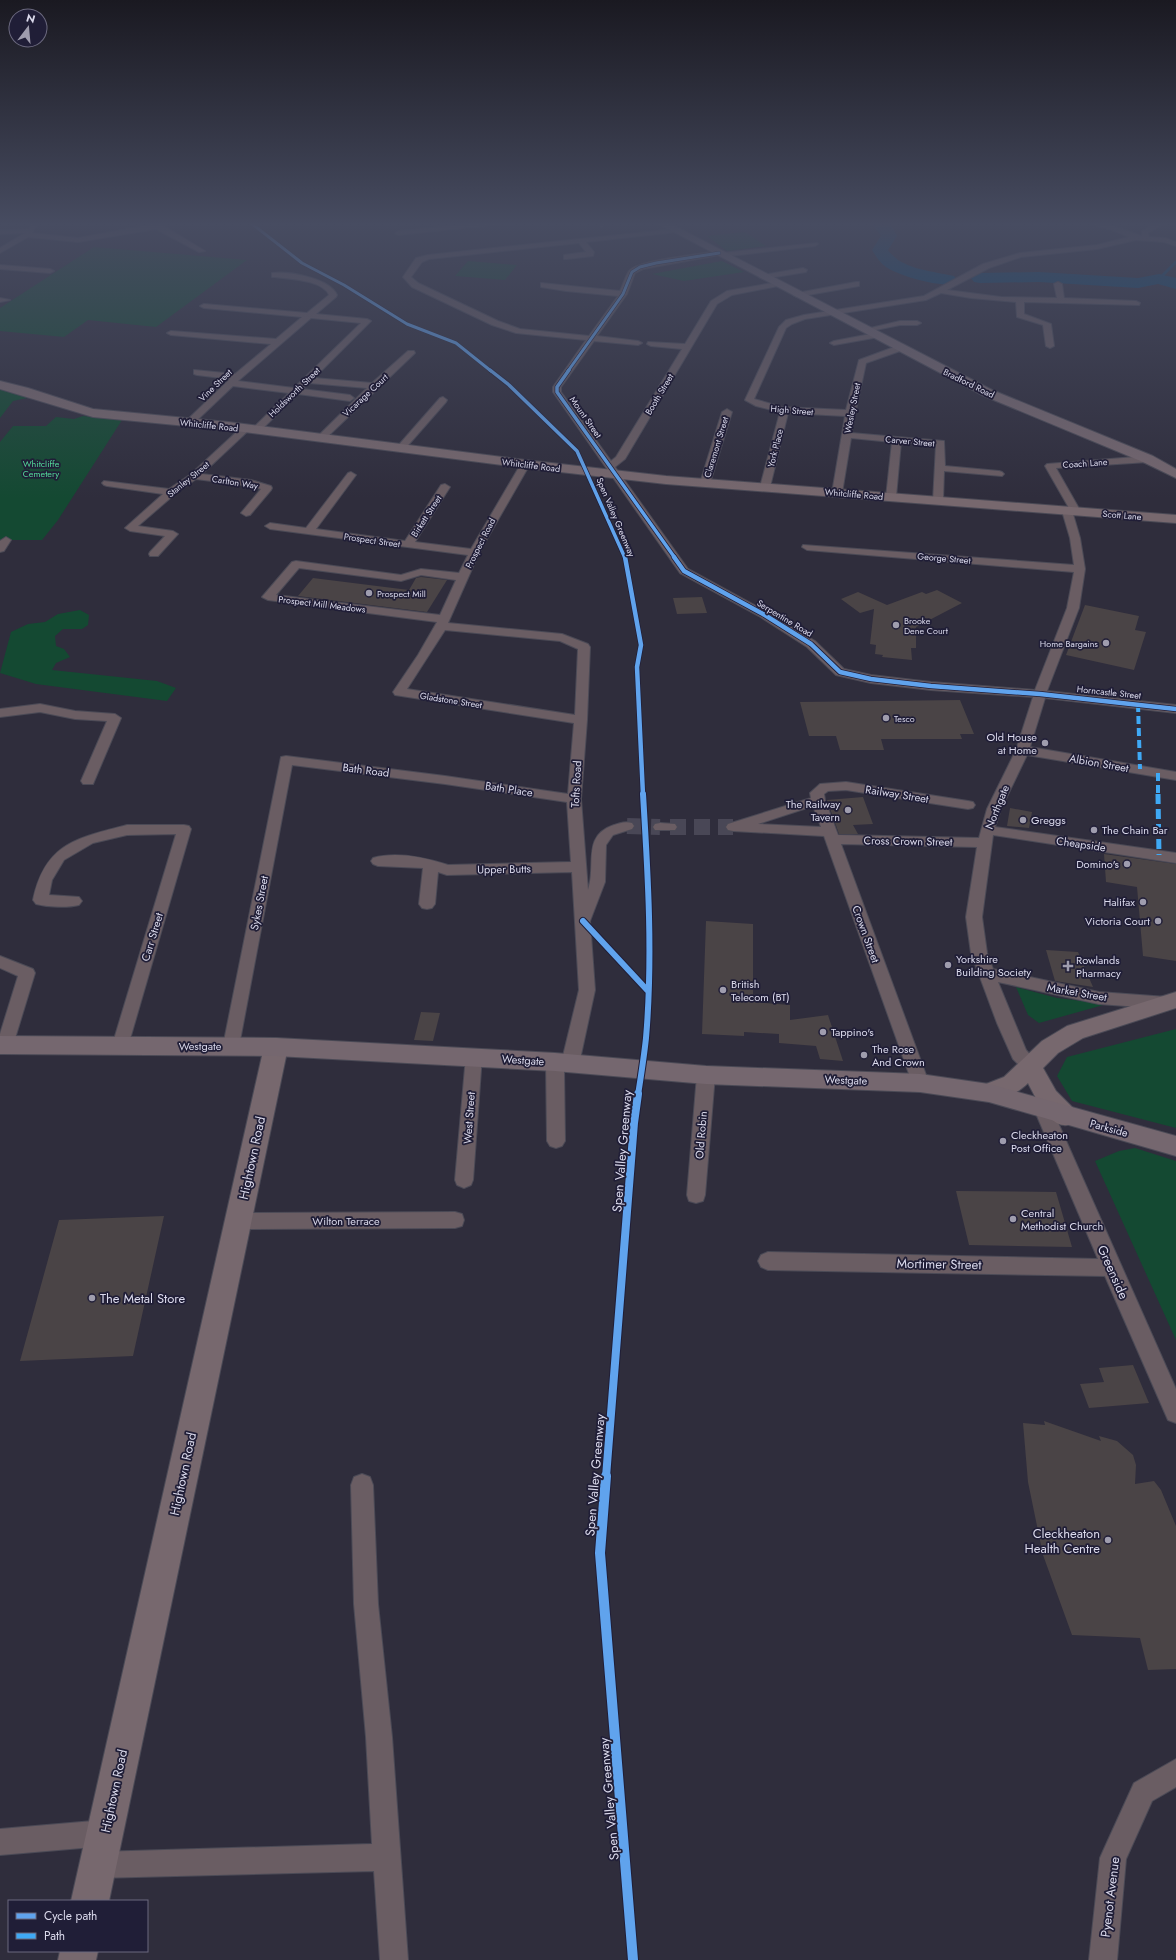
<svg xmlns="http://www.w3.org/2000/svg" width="1176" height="1960" font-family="Jost,sans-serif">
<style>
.green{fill:#144932}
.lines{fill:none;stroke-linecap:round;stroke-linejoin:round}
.stream{stroke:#064670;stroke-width:3}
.river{fill:#064670;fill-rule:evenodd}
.building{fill:#4a4446}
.street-tunnel{stroke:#494756;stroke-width:16;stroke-dasharray:16 8;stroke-linecap:butt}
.street-casing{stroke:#4b4a56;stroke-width:2}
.secondary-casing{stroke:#4b4a56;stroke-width:2}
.primary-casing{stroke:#4b4a56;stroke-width:2}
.street{fill:#6a5d63;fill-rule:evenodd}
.secondary{fill:#77686e;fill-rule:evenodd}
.primary{fill:#75676f;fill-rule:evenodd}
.quiet-far1{stroke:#3fa9f5;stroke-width:4;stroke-dasharray:8 4;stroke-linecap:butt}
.quiet{stroke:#3fa9f5;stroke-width:5;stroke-dasharray:10 5;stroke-linecap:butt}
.cycleway-far5-casing{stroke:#201e37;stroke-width:4}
.cycleway-far4-casing{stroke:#201e37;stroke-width:5}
.cycleway-far3-casing{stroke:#201e37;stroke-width:6}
.cycleway-far2-casing{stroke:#201e37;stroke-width:8}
.cycleway-far1-casing{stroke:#201e37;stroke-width:10}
.cycleway-casing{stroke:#201e37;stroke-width:12}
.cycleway-far5{stroke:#60a3ed;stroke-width:3}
.cycleway-far4{stroke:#60a3ed;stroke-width:3.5}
.cycleway-far3{stroke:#60a3ed;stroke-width:4.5}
.cycleway-far2{stroke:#60a3ed;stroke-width:6}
.cycleway-far1{stroke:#60a3ed;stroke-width:8}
.cycleway{stroke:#60a3ed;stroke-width:10}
.poi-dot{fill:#9f9dae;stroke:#201e37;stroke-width:1.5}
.labels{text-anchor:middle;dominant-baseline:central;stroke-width:3.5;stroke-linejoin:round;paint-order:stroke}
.far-street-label{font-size:9px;fill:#dbdaec;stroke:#201e37}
.far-park-label{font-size:9px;fill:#53db9a;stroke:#201e37}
.far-poi-label{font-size:9px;fill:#dbdaec;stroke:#201e37;text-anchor:start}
.poi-label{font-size:11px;fill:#dbdaec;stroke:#201e37;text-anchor:start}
.street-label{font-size:11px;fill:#dbdaec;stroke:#201e37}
.near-street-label{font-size:13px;fill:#dbdaec;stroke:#201e37}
.near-poi-label{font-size:13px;fill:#dbdaec;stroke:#201e37;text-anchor:start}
</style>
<rect width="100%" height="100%" fill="#2f2d3c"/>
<!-- green -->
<path class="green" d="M745,232L766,246L727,251L707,236Z
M94,247L247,260L156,327L88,320L64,337L0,331V308Z
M468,261L517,265L505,280L455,276Z
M722,261L744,272L684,281L652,274Z
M0,388L32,397L13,401L0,418Z
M83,416L122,420L58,520L42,540H0V442L13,426H46L56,417L74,419Z
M80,610L89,615L88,625L82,629H63L55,636L56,646L64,649L70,657L56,663L52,670L157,681L176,688L167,701L36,684L0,673L11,632L28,624L45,622L58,614Z
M1016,987L1057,998L1107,1004L1039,1023L1028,1015Z
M1176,1029V1128L1072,1101L1057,1076L1067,1057Z
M1135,1148L1176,1161V1340L1095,1161L1119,1151Z"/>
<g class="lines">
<!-- stream -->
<path class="stream" d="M1159,279L1176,262"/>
<!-- river -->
<path class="river" d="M872,223H890L897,236L888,250C902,270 933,271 954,276L957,280L954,284C939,287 899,276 886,267C879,262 876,256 872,250L881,236Z
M1039,272L1138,278L1159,274L1176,278V289L1158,284L1138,288L1039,282L980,283L974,282L971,278L974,274L980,273Z"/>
</g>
<!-- building -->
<path class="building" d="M421,577L447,580L427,612L298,596L313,578L409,590L416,578Z
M937,590L962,603L916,627V648H911L912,660L882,657L883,655L875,654L876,645L870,644L874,609L860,613L841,599L858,592L887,605L922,592L926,594Z
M702,597L707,613L677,614L673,598Z
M1085,605L1139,616L1135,630L1146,632L1134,670L1066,655Z
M960,700L974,734H960L962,739H881L884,750H840L836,736H809L800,702Z
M863,797L873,824L853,825L858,834H839L827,800Z
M1010,808L1032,812L1029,828L1007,826Z
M1104,854L1176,864V961L1143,956L1137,887L1106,882Z
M706,921L753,924V1002L790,1005V1020L828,1015L843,1061L820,1059L816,1046L779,1043V1034L744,1032V1036L702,1034Z
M1046,950L1078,952L1093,987L1055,981Z
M421,1012L440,1013L433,1041L414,1040Z
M956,1191L1056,1192L1072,1247L969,1245Z
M164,1216L133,1356L20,1361L59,1220Z
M1133,1365L1149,1403L1089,1408L1080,1384L1104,1382L1099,1368Z
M1044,1421L1101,1441L1099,1436L1117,1441L1133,1455L1136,1465L1135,1484L1154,1481L1161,1490L1176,1526V1669L1148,1670L1140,1638L1072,1635L1043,1555L1028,1482L1023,1423L1045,1425Z"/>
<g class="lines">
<!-- street-tunnel -->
<path class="street-tunnel" d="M627,826L660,827
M670,827H733"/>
<!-- street casing -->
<g class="street-casing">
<path id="street" d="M32,223H38L32,233L78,238L159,223L205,251L199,252L156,229L78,242L28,237L0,253V248L25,233L0,234V230L29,229Z
M481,223H511L398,235L395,233L398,231Z
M596,223H603L604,225L601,227Z
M1087,223L1114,226L1142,236V231L1156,223H1165L1148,233L1149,237L1165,238L1176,242V246L1164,242L1136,240L1097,249L1021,257L989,268L947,290L1001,297L1057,298L1054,284L1058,282L1062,284L1064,298L1136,301L1140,303L1139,305L1024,302V314L1051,324L1054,346L1050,348L1046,346L1043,325L1017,317L1016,302L971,298L941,293L926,300L805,319L792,324L786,328L754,399L782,407L846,410L859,360L897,346H903V350L866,363L851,433L944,441L945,466L999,471L1002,472L1004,474L1002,476L944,471L943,501L938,504L934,503L933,501L936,445L901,442L896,497L895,499H887L886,497L892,442L851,438L842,493L841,495H833L832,493L845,416L788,413L770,487L765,490L761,489L760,487L780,412L756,406L745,400L779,327L786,320L804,315L924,296L983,264L1020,253L1097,245L1129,237L1112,230Z
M675,229L678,231L677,232L586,242L594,252L593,256L567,259H564V255L586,252L579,243L429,259L422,262L411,277L418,283L498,321L520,329L589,336L618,296L566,291L541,287V283L620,291C623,285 625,277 629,271C637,260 702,254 719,251L722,253L817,243L818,244L815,246L722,257L719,255L643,269L635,273L627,294L597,336L638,341L642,343L638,345L594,341L561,387V392L611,461L616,457L682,349L651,346L647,344L648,342L685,344L711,301L727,291L778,282V286L732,295L717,304L625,459L615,467L688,569L767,612L815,641L844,669L871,675L931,682L1035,690L1067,608L1074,572L807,550L802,547L803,545L1074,565L1070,538L1062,511L1063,509L1069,508L1045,466L1047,464L1148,456L1153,459L1148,462L1056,468L1081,512L1080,514H1073L1080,538L1085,569L1079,608L1047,691L1176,705V713L1045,698L1030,747L1176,772V780L1027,755L1001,809L995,827L1176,853V863L993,835L982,917L987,953L993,969L1099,992L1167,997L1173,999L1175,1003L1173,1007L1167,1009L1099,1004L998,982L1026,1050L1039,1065L1036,1070L1030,1072L1024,1070L1013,1059L997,1023L971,953L966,917L977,847L841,844L929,1083L926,1088L920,1090L914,1088L824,836L733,831L728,830L726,827L728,824L811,798L810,793L820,784L846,782L968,801L973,802L975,805L973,808L968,809L846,790L828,791L824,794L825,800L838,835L979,838L987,809L1016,750L1033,697L931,690L871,683L836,675L807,647L759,616L680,573L553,392V387L586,340L516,333L492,325L412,287L403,277L416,258L428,255ZM813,806L821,827L758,824Z
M0,265L50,269L54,271L50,273L0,269Z
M803,268L807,270L806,272L763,279L759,277L763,275Z
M272,273C289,271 330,278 337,295L336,297L316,314L367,319L371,321L314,378L372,383L408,351H414L415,353L324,440L321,441L316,438L367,388L309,383L302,389L350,395L354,398L350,401L298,394L259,432L256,433L251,430L253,428L289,393L233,386L193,424H187L185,422L230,379L197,375L194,374V370L235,374L271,344L171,335L167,333L171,331L276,339L302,317L204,308L200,306L204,304L307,313L329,295C323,280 289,279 275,277H272ZM311,318L361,323L294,388L238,381Z
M856,282H859V286L797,297L793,295L797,293Z
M0,298L10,300L0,302Z
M900,321H917L921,323L917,325H900L866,332L862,330Z
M876,333L880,335L879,337L834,345L830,343L834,341Z
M443,397L447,400L446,402L403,451H397V447L440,398Z
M727,409L732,412L710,483L705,486L702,485L700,483L722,412Z
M246,425L251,428L249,430L202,474L251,480L271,486L272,488L271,490L250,515L246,516L241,513L261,489L250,486L196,479L175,494L138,526L173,531L178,534L158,556H150L149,554L150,552L165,536L130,531L125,528L163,494L107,486L104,485L102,483L104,481L169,489L191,474L243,426Z
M525,461L530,464L479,553L448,623L562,634L588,644L590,647L587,720L581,799L588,890C597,865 581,836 614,825C620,823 625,821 632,823L634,826L632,829L613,835L606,845L605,882L590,921L595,990L579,1064L576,1069L570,1071L564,1068L565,1141L562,1146L556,1148L550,1146L547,1141L546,1062L549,1057L555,1055L561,1057L562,1060L579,990L572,872L447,875L438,872L435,904L432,908L427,909L422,908L419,904L423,868L378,866L373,864L371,861L373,858C397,851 426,858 448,865L571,862L567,802L445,784L292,765L239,1046L237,1050L231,1052L225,1050L223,1046L281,757L286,756L445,776L568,794L574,723L395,695L393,692L418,655L437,622L268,600L262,597L292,562L296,561L401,575L421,569L459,573L468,555L270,529L265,526L270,523L306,528L348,473L351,472L356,475L316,529L405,541L441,485L445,484L450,487L415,542L471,549L522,462ZM299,568L401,581L421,575L456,580L440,615L276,595ZM445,630L560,641L578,649L575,715L407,689Z
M6,537L11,540L4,551L0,552V541Z
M40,704L75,711L115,714L121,718L93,784H83L81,781L107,721L75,719L40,712L0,717V709Z
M660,823L675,824L677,827L675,830H655L653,827L655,824Z
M127,825H184L189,826L191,829L128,1046L126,1050L120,1052L114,1050L112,1046L176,834L127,835L93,843L64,860L52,880L49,895L79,897L82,901L79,905C67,908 48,907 36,904L33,900C45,843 77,838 127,825Z
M0,956L33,969L35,973L13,1045L11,1049L5,1051L0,1050V1034L18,976L0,968Z
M474,1050L480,1051L482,1056L473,1180L471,1185L464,1188L457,1185L455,1180L466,1056L468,1051Z
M706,1068L712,1070L715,1075L705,1195L703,1201L696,1203L689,1201L687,1195L697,1075L700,1070Z
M1043,1102L1049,1104L1052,1109L1176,1389V1423L1168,1420L1105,1276L768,1270L761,1267L758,1261L761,1255L768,1252L1098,1259L1034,1109L1037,1104Z
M455,1212L462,1214L464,1220L462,1226L455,1228L238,1229L231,1227L229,1221L231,1215L238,1213Z
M362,1474L370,1477L373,1485L378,1604L392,1737L408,1960H380L374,1871L97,1878L88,1874L84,1865L88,1856L97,1852L372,1844L366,1737L354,1604L351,1485L354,1477Z
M1176,1759V1787L1152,1801L1126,1859L1117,1960H1089L1100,1858L1104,1849L1134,1783Z
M105,1820L114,1824L118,1833L114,1842L105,1846L0,1855V1829Z"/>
</g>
<!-- secondary casing -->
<g class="secondary-casing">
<path id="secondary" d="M0,381L28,388L93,409L228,422L525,460L666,476L1176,515V523L666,484L525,468L228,430L93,417L0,389Z
M1176,992V1008L1083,1038L1058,1053L1043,1068L1056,1091L1074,1109L1077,1116L1074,1123C1071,1124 1067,1126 1064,1125C1049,1125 1034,1095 1028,1083C1017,1094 996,1105 981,1100L977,1093L981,1086L1004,1077L1042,1041L1067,1026Z
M276,1038L284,1041L288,1047L109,1901H71L264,1047L268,1041Z
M60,1951H98L96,1960H58Z"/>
</g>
<!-- primary casing -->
<g class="primary-casing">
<path id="primary" d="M657,223H669L992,390L1153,456L1176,469V478L1143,462L984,396Z
M0,1036L276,1038L555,1053L706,1066L920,1074L989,1084L1176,1136V1156L989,1102L920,1092L706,1084L555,1071L276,1056L0,1054Z"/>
</g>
<!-- street -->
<use href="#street" class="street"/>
<!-- secondary -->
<use href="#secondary" class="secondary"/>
<!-- primary -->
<use href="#primary" class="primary"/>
<!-- quiet-far1 -->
<path class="quiet-far1" d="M1138,704L1140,769
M1158,773V795"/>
<!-- quiet -->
<path class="quiet" d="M1158,794L1159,855"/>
<!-- cycleway-far5 casing -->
<g class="cycleway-far5-casing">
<path id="cycleway-far5" d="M251,223L302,263L344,285L407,324L456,343L491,371
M568,371L623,294L632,272L640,267L656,263L719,253"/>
</g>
<!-- cycleway-far4 casing -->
<g class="cycleway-far4-casing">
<path id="cycleway-far4" d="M490,370L509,385L577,451L625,558
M569,370L557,387V392L675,558"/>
</g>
<!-- cycleway-far3 casing -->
<g class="cycleway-far3-casing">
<path id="cycleway-far3" d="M625,557L641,645L637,667L643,795
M674,557L684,571L763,614L811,644L840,672L871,679L931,686L1040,694L1176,709"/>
</g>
<!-- cycleway-far2 casing -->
<g class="cycleway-far2-casing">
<path id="cycleway-far2" d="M583,921L648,991
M638,1095C641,1076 644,1057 646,1038C653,957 648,875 643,794"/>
</g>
<!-- cycleway-far1 casing -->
<g class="cycleway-far1-casing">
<path id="cycleway-far1" d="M606,1477L634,1123L638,1094"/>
</g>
<!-- cycleway casing -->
<g class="cycleway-casing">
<path id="cycleway" d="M606,1476L600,1553L633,1960"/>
</g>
<!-- cycleway-far5 -->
<use href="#cycleway-far5" class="cycleway-far5"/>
<!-- cycleway-far4 -->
<use href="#cycleway-far4" class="cycleway-far4"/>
<!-- cycleway-far3 -->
<use href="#cycleway-far3" class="cycleway-far3"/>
<!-- cycleway-far2 -->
<use href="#cycleway-far2" class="cycleway-far2"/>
<!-- cycleway-far1 -->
<use href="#cycleway-far1" class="cycleway-far1"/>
<!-- cycleway -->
<use href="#cycleway" class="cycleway"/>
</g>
<!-- sky -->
<linearGradient id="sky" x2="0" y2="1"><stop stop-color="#1a1921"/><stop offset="0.45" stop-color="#474c61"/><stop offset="1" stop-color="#474c61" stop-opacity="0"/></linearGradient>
<rect width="1176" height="498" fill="url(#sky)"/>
<!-- markers -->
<g class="poi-dot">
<circle cx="369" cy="593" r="4"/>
<circle cx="896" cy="625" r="4"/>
<circle cx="1106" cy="643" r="4"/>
<circle cx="886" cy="718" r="4"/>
<circle cx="1045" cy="743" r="4"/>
<circle cx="848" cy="810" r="4"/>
<circle cx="1023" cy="820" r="4"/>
<circle cx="1094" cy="830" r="4"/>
<circle cx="1127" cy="864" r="4"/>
<circle cx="1143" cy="902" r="4"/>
<circle cx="1158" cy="921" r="4"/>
<circle cx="948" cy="965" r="4"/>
<path d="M1066 960h4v4h4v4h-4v4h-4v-4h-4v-4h4z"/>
<circle cx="723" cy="990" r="4"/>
<circle cx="823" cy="1032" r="4"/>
<circle cx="864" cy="1055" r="4"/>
<circle cx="1003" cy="1141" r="4"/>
<circle cx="1013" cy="1219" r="4"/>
<circle cx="92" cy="1298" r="4"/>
<circle cx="1108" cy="1540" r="4"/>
</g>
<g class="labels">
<!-- far-street labels -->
<g class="far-street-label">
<text transform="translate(969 383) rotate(26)">Bradford Road</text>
<text transform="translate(215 385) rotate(-44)">Vine Street</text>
<text transform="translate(294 392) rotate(-44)">Holdsworth Street</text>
<text transform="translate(659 394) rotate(-59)">Booth Street</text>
<text transform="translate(365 395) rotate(-43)">Vicarage Court</text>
<text transform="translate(852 408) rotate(-79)">Wesley Street</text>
<text transform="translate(792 410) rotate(5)">High Street</text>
<text transform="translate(586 417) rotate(55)">Mount Street</text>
<text transform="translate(209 425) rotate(6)">Whitcliffe Road</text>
<text transform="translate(910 441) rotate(5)">Carver Street</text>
<text transform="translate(716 447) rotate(-73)">Claremont Street</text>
<text transform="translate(775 448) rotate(-76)">York Place</text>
<text transform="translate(1085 463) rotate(-4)">Coach Lane</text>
<text transform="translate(531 465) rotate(7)">Whitcliffe Road</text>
<text transform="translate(188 479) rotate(-39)">Stanley Street</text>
<text transform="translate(235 482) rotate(9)">Carlton Way</text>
<text transform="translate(854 494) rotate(5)">Whitcliffe Road</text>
<text transform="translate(1122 515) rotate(5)">Scott Lane</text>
<text transform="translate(426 516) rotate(-57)">Birkett Street</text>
<text transform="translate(616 517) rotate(67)">Spen Valley Greenway</text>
<text transform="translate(372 540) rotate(8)">Prospect Street</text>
<text transform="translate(480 543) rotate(-63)">Prospect Road</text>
<text transform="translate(944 558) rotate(5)">George Street</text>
<text transform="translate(322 604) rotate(7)">Prospect Mill Meadows</text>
<text transform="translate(785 618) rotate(31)">Serpentine Road</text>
<text transform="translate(1109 692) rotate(6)">Horncastle Street</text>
<text transform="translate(451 700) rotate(9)">Gladstone Street</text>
</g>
<!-- far-park labels -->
<g class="far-park-label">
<text x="41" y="463">Whitcliffe<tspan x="41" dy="10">Cemetery</tspan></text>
</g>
<!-- far-poi labels -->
<g class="far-poi-label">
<text x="377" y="593">Prospect Mill</text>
<text x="904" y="620">Brooke<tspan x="904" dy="10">Dene Court</tspan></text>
<text x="1098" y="643" text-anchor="end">Home Bargains</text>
<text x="894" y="718">Tesco</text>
</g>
<!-- poi labels -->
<g class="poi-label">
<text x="1037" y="737" text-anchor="end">Old House<tspan x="1037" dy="13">at Home</tspan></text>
<text x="840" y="804" text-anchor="end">The Railway<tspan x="840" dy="13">Tavern</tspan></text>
<text x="1031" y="820">Greggs</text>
<text x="1102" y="830">The Chain Bar</text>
<text x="1119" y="864" text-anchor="end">Domino's</text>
<text x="1135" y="902" text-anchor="end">Halifax</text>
<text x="1150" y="921" text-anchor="end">Victoria Court</text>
<text x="956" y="959">Yorkshire<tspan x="956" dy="13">Building Society</tspan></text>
<text x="1076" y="960">Rowlands<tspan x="1076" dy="13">Pharmacy</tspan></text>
<text x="731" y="984">British<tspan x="731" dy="13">Telecom (BT)</tspan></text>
<text x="831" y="1032">Tappino's</text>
<text x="872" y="1049">The Rose<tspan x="872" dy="13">And Crown</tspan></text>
<text x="1011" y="1135">Cleckheaton<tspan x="1011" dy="13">Post Office</tspan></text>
<text x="1021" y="1213">Central<tspan x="1021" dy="13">Methodist Church</tspan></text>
</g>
<!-- street labels -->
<g class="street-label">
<text transform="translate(1099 763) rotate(10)">Albion Street</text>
<text transform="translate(366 770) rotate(7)">Bath Road</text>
<text transform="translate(576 784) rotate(-87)">Tofts Road</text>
<text transform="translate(509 789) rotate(9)">Bath Place</text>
<text transform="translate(897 794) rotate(9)">Railway Street</text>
<text transform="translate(997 807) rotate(-68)">Northgate</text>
<text transform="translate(908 841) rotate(1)">Cross Crown Street</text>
<text transform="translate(1081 844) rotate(8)">Cheapside</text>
<text transform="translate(504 869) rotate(-1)">Upper Butts</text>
<text transform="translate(259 903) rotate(-79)">Sykes Street</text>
<text transform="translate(866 934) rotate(70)">Crown Street</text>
<text transform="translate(152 937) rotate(-73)">Carr Street</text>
<text transform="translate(1077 992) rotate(10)">Market Street</text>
<text x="200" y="1046">Westgate</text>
<text transform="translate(523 1060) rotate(4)">Westgate</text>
<text transform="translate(846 1080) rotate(2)">Westgate</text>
<text transform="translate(469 1118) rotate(-86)">West Street</text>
<text transform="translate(1109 1128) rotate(15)">Parkside</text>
<text transform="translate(701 1135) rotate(-85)">Old Robin</text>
<text x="346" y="1221">Wilton Terrace</text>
</g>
<!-- near-street labels -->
<g class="near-street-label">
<text transform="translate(622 1151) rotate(-85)">Spen Valley Greenway</text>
<text transform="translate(252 1158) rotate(-78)">Hightown Road</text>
<text transform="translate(939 1264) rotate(1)">Mortimer Street</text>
<text transform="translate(1113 1272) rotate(66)">Greenside</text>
<text transform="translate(183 1474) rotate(-78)">Hightown Road</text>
<text transform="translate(595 1475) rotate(-85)">Spen Valley Greenway</text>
<text transform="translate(114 1791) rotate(-78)">Hightown Road</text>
<text transform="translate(609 1799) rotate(-95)">Spen Valley Greenway</text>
<text transform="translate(1110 1897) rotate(-83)">Pyenot Avenue</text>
</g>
<!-- near-poi labels -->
<g class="near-poi-label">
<text x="100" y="1298">The Metal Store</text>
<text x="1100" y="1533" text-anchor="end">Cleckheaton<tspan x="1100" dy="15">Health Centre</tspan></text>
</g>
</g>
<!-- legend -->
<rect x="8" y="1900" width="140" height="52" fill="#201e37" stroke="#6b697f"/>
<rect x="16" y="1913" width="20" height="6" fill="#60a3ed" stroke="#6b697f"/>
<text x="44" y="1920" font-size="12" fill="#dbdaec">Cycle path</text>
<rect x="16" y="1933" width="20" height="6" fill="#3fa9f5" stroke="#6b697f"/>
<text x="44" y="1940" font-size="12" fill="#dbdaec">Path</text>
<!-- north arrow -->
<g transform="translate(28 28) rotate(16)"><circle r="19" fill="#201e37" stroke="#6b697f"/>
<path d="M0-3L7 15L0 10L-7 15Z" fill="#9f9dae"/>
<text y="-6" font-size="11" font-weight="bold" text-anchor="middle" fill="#dbdaec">N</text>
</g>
</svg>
